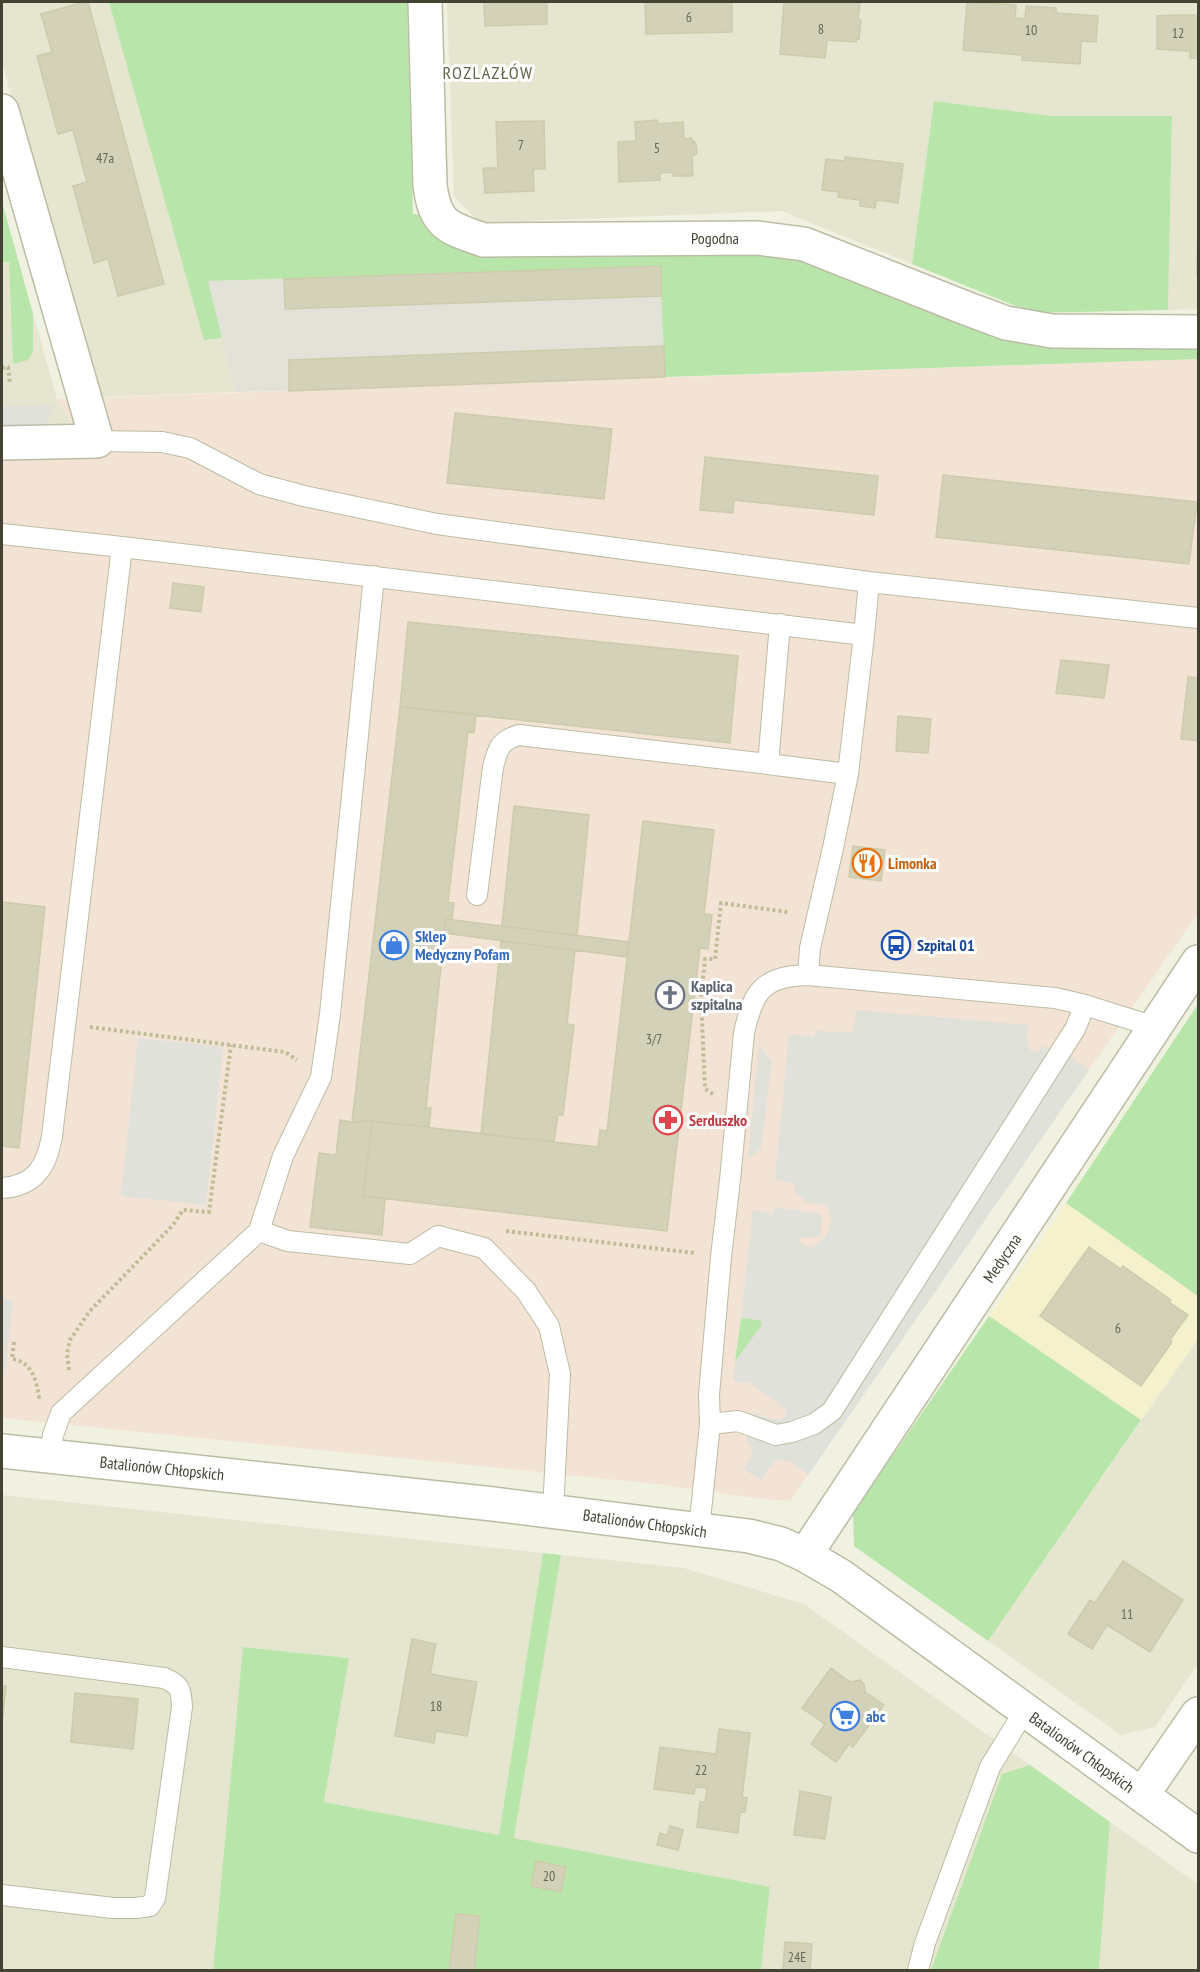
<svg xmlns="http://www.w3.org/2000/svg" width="1200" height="1972" font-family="'PT Sans Narrow',sans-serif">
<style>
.residential{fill:#e5e5d0}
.commercial{fill:#f4f1cc}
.industrial{fill:#e3e2d8}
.medical{fill:#f3e3d5}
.green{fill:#b8e6aa}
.parking{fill:#e1e1db}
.building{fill:#d3d1b8;stroke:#cdcbab;stroke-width:1.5}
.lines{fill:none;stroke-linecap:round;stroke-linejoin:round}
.service-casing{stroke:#bcbca5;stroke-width:22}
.minor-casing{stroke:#bcbca5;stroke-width:36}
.tertiary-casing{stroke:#bcbca5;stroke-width:36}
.path{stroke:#bebd96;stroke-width:4;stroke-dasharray:3 3;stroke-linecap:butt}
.service{stroke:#fff;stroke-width:20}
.minor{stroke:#fff;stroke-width:33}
.tertiary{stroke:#fff;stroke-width:33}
.labels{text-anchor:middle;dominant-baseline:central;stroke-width:6;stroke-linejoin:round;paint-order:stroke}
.number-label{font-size:14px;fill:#676654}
.street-label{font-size:16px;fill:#434233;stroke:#fff}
.food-label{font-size:16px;font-weight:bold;fill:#c56008;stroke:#fff;text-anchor:start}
.shop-label{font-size:16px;font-weight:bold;fill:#366cbe;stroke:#fff;text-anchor:start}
.transit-label{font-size:16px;font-weight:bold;fill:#164399;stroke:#fff;text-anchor:start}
.worship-label{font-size:16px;font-weight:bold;fill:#5b616d;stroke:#fff;text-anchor:start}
.health-label{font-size:16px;font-weight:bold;fill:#be3a42;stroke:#fff;text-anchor:start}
.neighbourhood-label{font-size:18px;letter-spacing:1.5px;fill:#65644a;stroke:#fff}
</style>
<rect width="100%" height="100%" fill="#f1f1e2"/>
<!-- residential -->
<path class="residential" d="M2,2H137L235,392L93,397L2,62Z
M447,2H1198V309L1168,310L1172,116H1052L934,101L912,264L781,211L479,223L454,196Z
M2,202L57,399L71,422L63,429L2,431Z
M1198,1339V1664L1155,1727L1121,1735L988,1641Z
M2,1495L543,1553L499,1835L324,1802L349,1658L244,1647L213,1970H2Z
M561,1555L684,1568L804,1604L1030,1765L1002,1774L931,1970H761L770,1887L514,1838Z
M1110,1822L1198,1884V1970H1099Z"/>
<!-- commercial -->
<path class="commercial" d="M1066,1203L1198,1296V1339L1141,1420L989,1316Z"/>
<!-- industrial -->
<path class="industrial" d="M661,266L665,377L289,391L235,392L207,281Z"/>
<!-- medical -->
<path class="medical" d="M1198,359V913L790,1501L770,1500L656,1484L2,1418V431L63,429L71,422L57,399Z"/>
<!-- green -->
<path class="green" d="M109,2H407L413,214L430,215C437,242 447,244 471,249L787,255L970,322L1198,340V359L665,377L660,266L208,281L222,338L204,340Z
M934,101L1052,116H1172L1168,310L1033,313L912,264Z
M2,202L33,314V352L28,360L13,364L9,262H2Z
M1198,1004V1296L1066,1203Z
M989,1316L1141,1420L988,1641L854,1546L853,1513Z
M741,1318L761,1320L762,1325L735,1362Z
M543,1553L561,1555L514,1838L770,1887L761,1970H213L243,1647L349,1658L324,1802L499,1835Z
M1030,1765L1110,1822L1099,1970H931L1002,1774Z"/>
<!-- parking -->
<path class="parking" d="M54,405L44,430L2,431V406Z
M856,1010L1028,1025L1027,1043L1030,1050L1037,1052L1045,1046L1072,1058L1089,1070L808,1475L791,1462L781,1459L774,1462L761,1480L743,1469L751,1457L753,1449L746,1441L755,1412L770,1419H783L788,1411L750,1383L733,1381L735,1362L762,1325L761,1320L741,1318L753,1210L772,1214L775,1207L822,1214L820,1237L797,1238L802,1244L812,1248L826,1237L832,1220L827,1206L806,1202L797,1194L793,1183L775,1180L789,1034L814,1037L816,1031L852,1032Z
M138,1038L223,1047L206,1205L121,1196Z
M759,1045L772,1061L761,1148L748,1159Z
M2,1299L13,1301L5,1374H2Z"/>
<!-- building -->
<path class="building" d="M84,2H88L164,284L118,296L108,259L94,263L73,186L87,182L73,130L58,134L37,56L52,52L41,14Z
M484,2H547V24L485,26Z
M645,2H732V32L646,34Z
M784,2H860L858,19L861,20L859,39L857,38L856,42L827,40L825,58L780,54Z
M967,2L1016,5L1015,18L1025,19L1026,6L1056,8V13L1098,16L1096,42L1081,41L1080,64L1022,60V55L963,50Z
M1178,15H1198V58H1190V51L1157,49V16Z
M657,120L658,124L683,122L684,139L691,138L696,144L697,153L692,157L693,176H673V172L660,173V180L619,182L618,142L636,141L635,122Z
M544,121L545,169H533L534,191L485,193L483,168H498L496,122Z
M845,157L903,164L898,203L876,200L875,208L860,206V200L838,197L839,192L822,190L826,159L844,161Z
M1198,220V275H1197Z
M661,266V296L285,309L284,279Z
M664,346L665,377L289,391V360Z
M455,413L612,429L604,499L447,483Z
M705,457L878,476L874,515L734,500L733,513L700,510Z
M943,475L1197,502L1189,564L936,537Z
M173,583L204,587L201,612L170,608Z
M408,622L738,656L730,743L400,707Z
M1061,660L1109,665L1104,698L1056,693Z
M1188,677L1198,678V741L1181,739Z
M400,707L476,714L474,733L468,732L448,902L454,903L452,919H446L426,1108H431L429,1127L372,1121L352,1122Z
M898,716L931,719L928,753L896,751Z
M514,806L589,815L577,935L502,926Z
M643,821L714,830L704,914L712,915L708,949L700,948L667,1231L363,1196L372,1121L598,1147L600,1130L607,1131Z
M853,846L885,850L881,881L849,877Z
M2,902L45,907L19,1148L2,1146Z
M446,919L629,942L627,957L444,933Z
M501,941L575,950L567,1024L574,1025L563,1115H558L554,1142L481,1134Z
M340,1120L352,1122L372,1121L363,1196L385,1199L382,1235L310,1227L319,1153L336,1155Z
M1089,1247L1121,1269L1123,1266L1171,1300L1169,1302L1188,1315L1170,1340L1172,1342L1141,1386L1040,1316Z
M1123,1561L1183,1600L1150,1652L1107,1625L1092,1649L1068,1634L1090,1600L1095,1603Z
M412,1639L436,1644L430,1674L477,1682L467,1736L436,1731L434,1743L395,1736Z
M831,1668L850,1682L860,1680L864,1684L865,1692L884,1705L853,1747L849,1744L836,1762L811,1744L825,1724L802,1708Z
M2,1686H6L2,1724Z
M75,1693L138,1699L133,1749L71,1742Z
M719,1729L750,1733L742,1797L747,1798L745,1812H740L738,1833L697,1827L700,1802H705L707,1788L695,1787L694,1794L654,1789L660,1747L716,1754Z
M800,1791L831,1797L825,1839L794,1835Z
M670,1826L683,1830L678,1850L657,1845L660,1833L667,1836Z
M536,1861L566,1867L561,1892L531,1886Z
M456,1914L480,1916L474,1970H449Z
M785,1942L812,1944L810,1970H783Z"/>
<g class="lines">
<!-- service casing -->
<g class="service-casing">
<path id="service" d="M97,441L162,442L190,448L259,484L304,496L437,524L869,582L1198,618
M2,534L122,547L52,1136C47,1166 35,1186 2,1188
M122,547L864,635L869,582
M768,764L848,774L864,635
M477,895L493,767C498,749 499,741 519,735L768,764L780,624
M808,975L810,948L833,848L848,774
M1085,1005L1155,1027
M259,1231L283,1156L321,1077L330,1014L374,576
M50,1456L53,1435L61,1413L259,1231L288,1241L410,1254L438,1236L484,1248L526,1291L549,1326L560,1374L553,1511
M699,1530L710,1424L709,1395L721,1257L730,1180L744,1033C753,991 763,976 808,975L1055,998L1085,1005L1075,1029L832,1411L814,1424L792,1432L776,1435L738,1421L710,1424
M2,1657L164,1678C181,1685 181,1690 182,1707L155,1898L150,1906L136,1908H113L2,1895
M918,1970L925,1943L990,1767L1025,1710"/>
</g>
<!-- minor casing -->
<g class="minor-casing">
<path id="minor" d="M425,2L430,185C435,225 448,228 484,240L757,238L804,244L963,307L1006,323L1052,331L1198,332
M2,111L97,441L2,443
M805,1555L1198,962
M1142,1795L1198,1714"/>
</g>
<!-- tertiary casing -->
<g class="tertiary-casing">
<path id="tertiary" d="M2,1451L493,1504L749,1536L781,1544L805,1555L841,1576L1198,1836"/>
</g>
<!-- path -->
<path class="path" d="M2,368L8,367L10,384
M90,1027L285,1052L297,1060
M713,1094L705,1089L701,997L705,959H715L721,903L788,912
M506,1231L695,1253
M14,1342L12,1359C32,1362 36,1379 39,1397L41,1396
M69,1370L67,1353L70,1340L89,1312L173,1225L183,1210L209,1212L231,1045"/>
<!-- service -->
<use href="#service" class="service"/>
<!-- minor -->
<use href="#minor" class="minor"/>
<!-- tertiary -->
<use href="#tertiary" class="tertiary"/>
</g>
<!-- icons -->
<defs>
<g id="restaurant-ring" transform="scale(1.5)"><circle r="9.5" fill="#fff" stroke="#e8710a" stroke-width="1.5"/><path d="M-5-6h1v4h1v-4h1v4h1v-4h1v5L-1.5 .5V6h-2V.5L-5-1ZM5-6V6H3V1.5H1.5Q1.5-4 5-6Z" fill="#e8710a"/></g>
<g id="shop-ring" transform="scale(1.5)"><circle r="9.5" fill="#fff" stroke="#3f7fe0" stroke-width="1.5"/><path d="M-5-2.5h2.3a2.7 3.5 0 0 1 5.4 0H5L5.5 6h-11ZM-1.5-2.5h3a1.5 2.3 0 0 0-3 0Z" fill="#3f7fe0"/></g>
<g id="bus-ring" transform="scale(1.5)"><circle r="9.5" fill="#fff" stroke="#1a4fb4" stroke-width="1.5"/><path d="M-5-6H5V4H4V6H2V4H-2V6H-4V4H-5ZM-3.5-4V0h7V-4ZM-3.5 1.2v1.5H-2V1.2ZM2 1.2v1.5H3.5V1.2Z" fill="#1a4fb4"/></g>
<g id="church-ring" transform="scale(1.5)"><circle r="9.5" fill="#fff" stroke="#6b7280" stroke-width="1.5"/><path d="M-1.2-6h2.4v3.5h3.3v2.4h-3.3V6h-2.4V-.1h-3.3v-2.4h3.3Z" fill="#6b7280"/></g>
<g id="pharmacy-ring" transform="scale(1.5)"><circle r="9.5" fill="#fff" stroke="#e0444e" stroke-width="1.5"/><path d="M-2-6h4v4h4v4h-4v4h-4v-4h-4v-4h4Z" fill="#e0444e"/></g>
<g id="supermarket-ring" transform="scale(1.5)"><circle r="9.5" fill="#fff" stroke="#3f7fe0" stroke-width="1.5"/><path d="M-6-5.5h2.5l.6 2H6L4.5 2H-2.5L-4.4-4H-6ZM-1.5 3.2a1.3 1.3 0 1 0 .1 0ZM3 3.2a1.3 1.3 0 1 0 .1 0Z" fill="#3f7fe0"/></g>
</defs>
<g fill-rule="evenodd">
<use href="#restaurant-ring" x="867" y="863"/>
<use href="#shop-ring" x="394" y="945"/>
<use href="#bus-ring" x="896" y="945"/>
<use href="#church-ring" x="670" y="995"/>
<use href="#pharmacy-ring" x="668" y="1120"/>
<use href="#supermarket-ring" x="845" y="1716"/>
</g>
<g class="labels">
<!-- number labels -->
<g class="number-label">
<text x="689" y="17">6</text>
<text x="821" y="29">8</text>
<text x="1031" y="30">10</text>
<text x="1178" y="33">12</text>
<text x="521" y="145">7</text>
<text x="657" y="148">5</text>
<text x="105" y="158">47a</text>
<text x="654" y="1039">3/7</text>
<text x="1118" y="1328">6</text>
<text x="1127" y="1614">11</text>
<text x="436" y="1706">18</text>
<text x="701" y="1770">22</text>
<text x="549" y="1876">20</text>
<text x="797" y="1957">24E</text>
</g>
<!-- street labels -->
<g class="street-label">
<text x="715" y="238">Pogodna</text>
<text transform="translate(1002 1258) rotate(-56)">Medyczna</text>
<text transform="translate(162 1468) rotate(6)">Batalionów Chłopskich</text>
<text transform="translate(645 1523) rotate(8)">Batalionów Chłopskich</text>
<text transform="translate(1082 1752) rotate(36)">Batalionów Chłopskich</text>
</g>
<!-- food labels -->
<g class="food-label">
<text x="888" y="863">Limonka</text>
</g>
<!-- shop labels -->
<g class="shop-label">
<text x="415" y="936">Sklep<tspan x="415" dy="18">Medyczny Pofam</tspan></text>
<text x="866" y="1716">abc</text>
</g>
<!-- transit labels -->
<g class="transit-label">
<text x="917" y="945">Szpital 01</text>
</g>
<!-- worship labels -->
<g class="worship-label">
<text x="691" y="986">Kaplica<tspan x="691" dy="18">szpitalna</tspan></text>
</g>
<!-- health labels -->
<g class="health-label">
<text x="689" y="1120">Serduszko</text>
</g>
<!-- neighbourhood labels -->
<g class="neighbourhood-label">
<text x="488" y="72">ROZLAZŁÓW</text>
</g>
</g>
<!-- border -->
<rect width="1200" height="1972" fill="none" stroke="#434233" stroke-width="6"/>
</svg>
